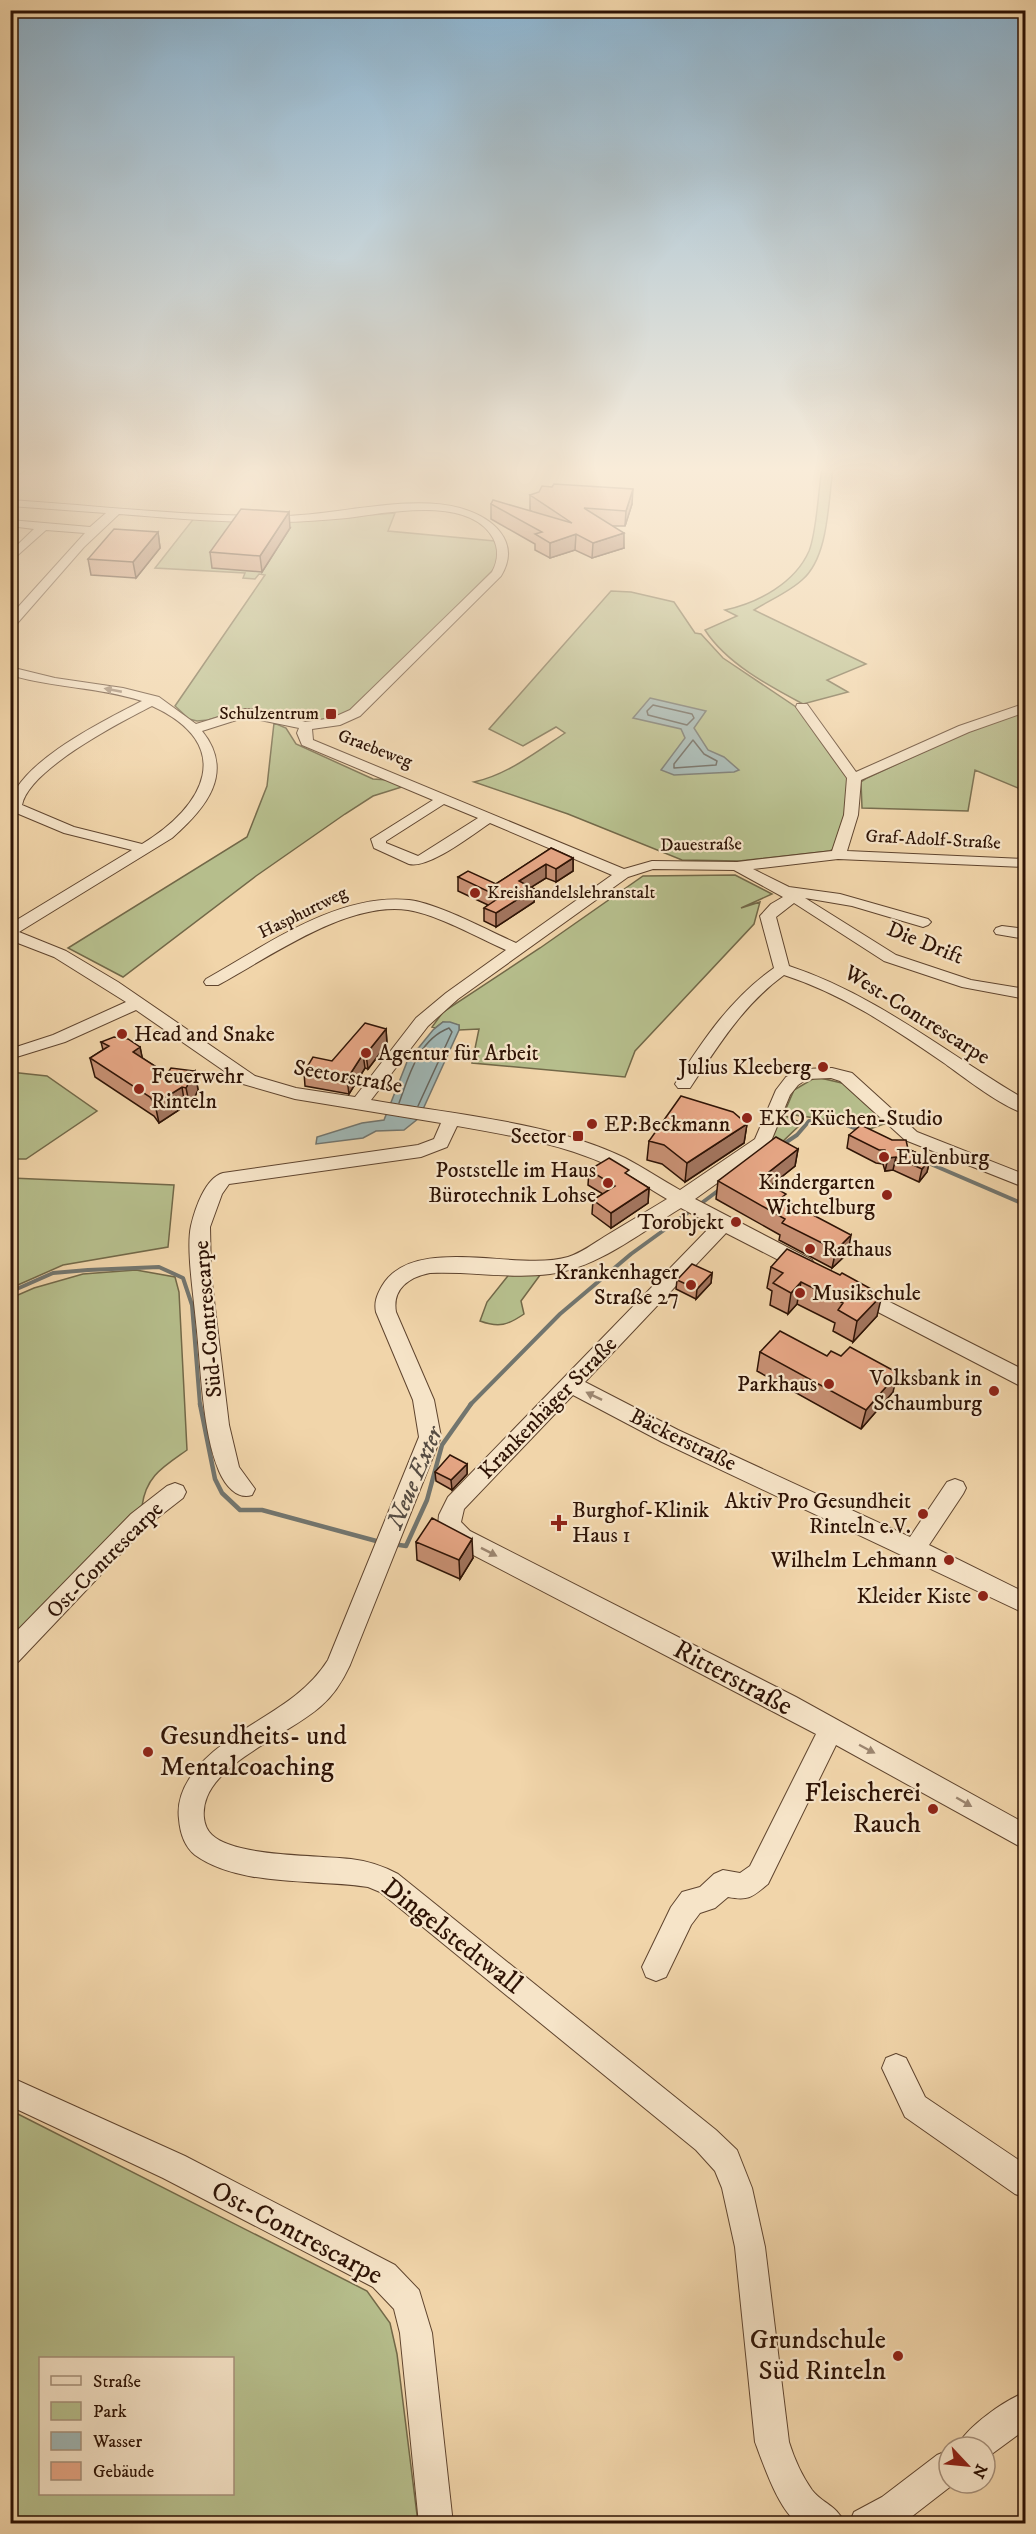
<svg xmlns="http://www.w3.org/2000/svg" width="1036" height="2534" font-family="'IM FELL DW Pica',serif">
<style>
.green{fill:#b6be8c;stroke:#726848;stroke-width:1.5;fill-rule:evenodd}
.water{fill:#9fb6b4;stroke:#72756e;stroke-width:1.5}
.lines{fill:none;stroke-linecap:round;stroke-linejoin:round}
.shore{stroke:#66645c;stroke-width:1.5}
.stream-far1{stroke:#72756e;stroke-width:4}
.stream{stroke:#72756e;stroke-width:4.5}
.minor-casing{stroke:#5f442e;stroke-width:2}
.minor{fill:#f6e4c8;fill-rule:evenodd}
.wall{fill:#c79073;stroke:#2e1305;stroke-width:1.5}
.shaded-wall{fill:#a2755e;stroke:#2e1305;stroke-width:1.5}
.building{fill:#e7a786;stroke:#2e1305;stroke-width:1.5}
.oneway{fill:#9c8670}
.poi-dot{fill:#8f2418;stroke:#f6e4c8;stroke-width:2}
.labels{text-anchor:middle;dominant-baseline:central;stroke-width:4.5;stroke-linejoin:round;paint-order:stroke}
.far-poi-label{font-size:18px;fill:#2e1305;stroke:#f6e4c8;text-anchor:end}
.far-street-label{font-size:18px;fill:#2e1305;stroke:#f6e4c8}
.street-label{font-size:22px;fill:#2e1305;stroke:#f6e4c8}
.poi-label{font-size:22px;fill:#2e1305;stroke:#f6e4c8;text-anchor:end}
.water-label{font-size:24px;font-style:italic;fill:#564c42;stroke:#f6e4c8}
.near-street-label{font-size:27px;fill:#2e1305;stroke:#f6e4c8}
.near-poi-label{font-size:27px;fill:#2e1305;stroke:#f6e4c8;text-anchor:end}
</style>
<rect width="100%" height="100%" fill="#f1d5aa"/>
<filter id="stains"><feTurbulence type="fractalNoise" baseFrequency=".00333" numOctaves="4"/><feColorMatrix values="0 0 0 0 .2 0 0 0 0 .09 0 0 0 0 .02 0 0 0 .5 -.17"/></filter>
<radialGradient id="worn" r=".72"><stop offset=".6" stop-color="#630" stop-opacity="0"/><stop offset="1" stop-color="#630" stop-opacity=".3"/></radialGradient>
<!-- green -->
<path class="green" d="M822,469H833C828,502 829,557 802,580C789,592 770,600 754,610L866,664L827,680L848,692L803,704C769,686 726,663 705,630L737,616L725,610C758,603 795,583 809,551C817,531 818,491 822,469Z
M395,513L388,531L495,541L500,552L497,566L351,712L317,723L302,722L258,711L240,710L208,720L197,721L189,719L175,706L265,575L259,574L255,579L243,578L245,573L155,568L195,517L281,522Z
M611,591L631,592L674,602L695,633L701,634L723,658L799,709L848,777L844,822L837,847L830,851L739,861L682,860L568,814L474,782C507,775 538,751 565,733L556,727L523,746L489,729Z
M1025,710V791L975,770L968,811L862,808L861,782L867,778L960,735Z
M274,723L286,728L296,744L373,779L388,780L405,786L373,796L345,814L256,876L123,977L68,948L247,837L267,786Z
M735,875L772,894L741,908L760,902L754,924L635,1051L625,1077L472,1063L479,1029L459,1030V1025L443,1022L435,1028L432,1027L443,1012L540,948L643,876Z
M10,1072L47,1076L97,1111L26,1159H11Z
M816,1077L846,1084L887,1123L870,1129L851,1123L794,1115L785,1111L794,1090Z
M781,1114L802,1123L780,1144L769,1139Z
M11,1178L174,1185L168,1247L63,1265L11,1288Z
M136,1270L175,1277L179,1292L187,1450C163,1467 146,1476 142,1506L11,1645V1298L34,1288L83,1274Z
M543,1271L521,1301L524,1314C508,1325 499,1328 480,1321L487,1302L511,1272Z
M10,2110L367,2291L390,2323L397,2354L418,2523H11ZM232,2358V2494H40V2358Z"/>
<!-- water -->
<path class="water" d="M650,698L706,711L694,728L708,750L724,757L739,770L734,772L674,775L661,770L685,738L681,729L633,718Z
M443,1022H450L459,1025V1030L419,1118L404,1130L376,1131L363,1138L316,1144L317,1137L362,1123L384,1120L407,1062L433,1030Z"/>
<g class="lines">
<!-- shore -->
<path class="shore" d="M653,705L692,714L694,718L687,725L648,715L647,711Z
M693,740L704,754L717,761L716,765L674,768V764Z
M399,1103C409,1076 418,1040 449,1028L452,1032L418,1106"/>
<!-- stream-far1 -->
<path class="stream-far1" d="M782,1145L797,1135L809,1121L841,1123L859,1130
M926,1162L1026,1205
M699,1205L719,1190
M10,1292L53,1273L88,1270L159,1267L183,1278L192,1305L200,1405
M470,1405L560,1314L631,1254L693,1209"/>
<!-- stream -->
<path class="stream" d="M200,1404L215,1479L222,1493L240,1510H262L380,1542
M393,1544L406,1546L427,1500L442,1445L471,1404"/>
<!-- minor casing -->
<g class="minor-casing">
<path id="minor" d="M15,469H27L10,480V472Z
M10,500C101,506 192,517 283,516C337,515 410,494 460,508C492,517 522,541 501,576L360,716L340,725L312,729L313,740L624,869L652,861L737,862L832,851L844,815L847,778L796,707L797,704H807L856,772L959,726L1026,703V712L969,732L861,780L858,815L847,851L1026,859V867L838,859L753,869L789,887L840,894L928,919L931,922L928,925L923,927L852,906L805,898L896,955L971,980L1026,989V999L962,987L884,961L794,903L776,917L789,966C877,995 947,1054 1026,1100V1114C1002,1107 965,1078 944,1063C893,1028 843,994 784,975C743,1005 718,1046 690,1088H678L675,1084C703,1040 731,998 774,968L760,916L771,904L783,897L734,870L653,869L628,877L458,999L428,1026L371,1100C451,1114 552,1122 625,1158C644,1168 662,1180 680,1190L755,1139L776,1090L786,1077L803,1069L832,1068L852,1073L917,1132L1026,1175V1188L905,1140L840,1081L831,1078L807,1079L798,1085L790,1095L769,1146L695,1199L812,1260L815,1265L812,1270L805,1272L798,1270L726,1233L585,1382L678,1430L910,1537L947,1482L955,1479L963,1482L966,1488L963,1494L929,1545L1026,1593V1614L662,1442L573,1395L464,1509L461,1522L470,1531L796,1697L1026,1824V1850L836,1745L768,1884C752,1897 749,1901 728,1897L715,1908L700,1913L691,1925L666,1977L656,1981L646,1977L642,1967L671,1907L682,1892L700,1887L714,1874L723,1870L740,1873L750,1866L816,1734L454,1545L438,1525L439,1515L448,1497L712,1225L681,1208C641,1232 598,1268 550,1274C511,1279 470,1271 430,1273C409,1277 392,1289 396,1312L434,1400L441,1437L350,1665C343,1680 334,1695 321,1706C291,1733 222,1759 207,1797C202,1809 202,1826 212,1835C235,1857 318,1855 351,1859C368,1861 383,1866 398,1874L716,2130L737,2150L752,2188L765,2247L789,2442C794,2458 802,2476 812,2490C823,2504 837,2505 845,2524C831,2524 815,2526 802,2524C781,2519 762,2460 755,2442L735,2247L722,2188L715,2171L696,2150L380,1892L368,1887C316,1879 239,1887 195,1855C184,1846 180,1832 179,1819C175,1788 200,1761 223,1744C260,1716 302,1701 328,1660L419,1437L413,1400L376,1312C374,1302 377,1295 382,1286C413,1233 517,1272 568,1257C581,1253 593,1244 604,1237C625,1224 646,1212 667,1199C648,1188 630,1175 610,1166C562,1144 509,1135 457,1126L447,1147L421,1157L229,1184L222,1194L210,1227L211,1275L229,1425L239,1467L255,1489L252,1495C237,1500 225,1485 219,1471C202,1431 201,1366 196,1322C194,1298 186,1248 191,1226C195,1209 205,1178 223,1173L418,1145L434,1139L441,1123L295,1099L243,1084L136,1010L65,1042L10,1059V1049L53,1035L126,1002L54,957L10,940V924L132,850L64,833L14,812L10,809C10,766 107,719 142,701C99,687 54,688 10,675V667L55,678L123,688L159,697L196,724L245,709H254L306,722L332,718L350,710L492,572C498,561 499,549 493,538C469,495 386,513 347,518C324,520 301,522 279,522C225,523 172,518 119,514L84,547L14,627H10V616L85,533L46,530L10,562V552L34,529L10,526V520L90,527L106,513L10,506ZM152,706C237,745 205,806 142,844L74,827L22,805C29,769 121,722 152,706ZM246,717L299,728L297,733L302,745L433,800L371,839L374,848L409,864C429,869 472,835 490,823L612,875L516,943C489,931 437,903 409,900C337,893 267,945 206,979L204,982L206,985H218C270,957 347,901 408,910C436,914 479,938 506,950L446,993L416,1018L355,1097L296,1088L255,1076L118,982L66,951L19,932L172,838C205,809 236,773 202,731ZM444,804L478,818L418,856L386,843V841Z
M1002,926L1026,929V939L996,934L994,931L996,928Z
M858,1286L1026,1371V1389L851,1298L848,1293L851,1288Z
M175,1483L183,1486L186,1492L183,1498L147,1526L18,1662L10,1665V1638L131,1514L167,1486Z
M896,2054L906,2058L925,2097L1026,2165V2198L1015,2194L905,2117L882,2068L886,2058Z
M10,2077L185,2156L395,2265L419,2290L432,2333L453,2524H419L400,2333L394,2309L373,2287L163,2178L10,2106Z
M1026,2392V2429L985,2459V2447H957C966,2427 1005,2400 1026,2392Z
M949,2450V2483H955L906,2521L901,2524H849L854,2512L882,2497L937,2455Z"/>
</g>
<!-- minor -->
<use href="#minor" class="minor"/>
</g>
<!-- wall -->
<path class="wall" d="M530,495L632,504L625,526H612L624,548L592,558L575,550L550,558L535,550V544L491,519V504L531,511L530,510Z
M290,528L262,572L212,568L210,552Z
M158,532L160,548L136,578L91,575L88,559Z
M551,848L573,858V871L556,882L546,878L531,887L534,889V902L496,927L484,921V908L488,905L458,891V877L496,884Z
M386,1029L387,1044L368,1069L365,1068L349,1094L305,1086L304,1072L332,1061Z
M101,1042L140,1047L142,1058L167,1074L195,1071L198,1090L190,1107L185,1106L159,1123L154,1116L95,1077L90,1058L103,1050Z
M747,1124L744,1143L685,1182L662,1164L647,1160L649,1141Z
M849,1135L908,1149L930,1159L927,1172L919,1182L893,1170L885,1171L883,1164L876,1163L847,1148Z
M798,1149L795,1166L771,1185L785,1201L848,1253L832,1268L779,1240L780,1235L716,1199L718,1181Z
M589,1170L629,1176L649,1188L648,1203L611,1228L592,1214L593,1200L603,1194L588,1185Z
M771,1267L840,1275L877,1316L853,1342L833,1331L835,1323L797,1304L788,1314L770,1305L772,1291L767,1288Z
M712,1273L711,1283L696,1299L676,1289L677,1280Z
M760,1352L893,1392L861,1429L757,1371Z
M467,1464V1474L452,1490L436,1481L435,1472Z
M416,1542L473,1558L460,1579L417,1560Z"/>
<!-- shaded-wall -->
<path class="shaded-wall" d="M633,489L632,504L625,526L626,511Z
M289,512L290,528L262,572L260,556Z
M158,532L160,548L136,578L133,562Z
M624,533V548L592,558L593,543Z
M576,534L575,550L550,558V543Z
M573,858V871L556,882V869Z
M546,864V878L519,895V881Z
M534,889V902L496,927V913Z
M386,1029L387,1044L368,1069L366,1054Z
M140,1047L144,1066L133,1052Z
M363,1054L365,1068L349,1094L347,1079Z
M195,1071L198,1090L190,1107L186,1088Z
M182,1087L185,1106L159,1123L155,1104Z
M747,1124L744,1143L685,1182L687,1163Z
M798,1149L795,1166L758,1196L760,1179Z
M896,1157L893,1170L885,1171L888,1158Z
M930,1159L927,1172L919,1182L922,1169Z
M649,1188L648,1203L611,1228V1213Z
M851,1235L848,1253L832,1268L836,1250Z
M712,1273L711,1283L696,1299L697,1289Z
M801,1282L797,1304L788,1314L791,1293Z
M882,1295L877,1316L853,1342L857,1321Z
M898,1373L893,1392L861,1429L866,1410Z
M467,1464V1474L452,1490L451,1480Z
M472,1539L473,1558L460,1579L459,1560Z"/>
<!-- building -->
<path class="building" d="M554,484L633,489L626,511L584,508L624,533L593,543L576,534L550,543L535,534L542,532L491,504L493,500L572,523L530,495L539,492L542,486L552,487Z
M241,509L289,512L260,556L210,552Z
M114,529L158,532L133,562L88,559Z
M551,848L573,858L556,869L546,864L519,881L534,889L496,913L484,908L500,897L458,877L468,871L496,884Z
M365,1023L386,1029L366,1054H363L347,1079L304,1072L313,1057L332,1061Z
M114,1037L128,1039L140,1047L133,1052L167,1074L171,1068L195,1071L186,1088L182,1087L155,1104L150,1097L90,1058L109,1046L101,1042Z
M681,1096L733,1112L747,1124L687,1163L664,1145L649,1141Z
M861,1125L892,1140H906L908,1149L930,1159L922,1169L896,1157L888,1158L885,1150H879L849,1135Z
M776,1137L798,1149L760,1179L786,1194L781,1198L851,1235L836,1250L782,1223L785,1219L718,1181Z
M609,1158L629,1170L625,1173L649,1188L611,1213L593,1200L615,1186L589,1170Z
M787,1249L840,1275L842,1273L882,1295L857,1321L838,1310L843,1303L801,1282L791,1293L773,1283L783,1273L771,1267Z
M692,1264L712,1273L697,1289L677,1280Z
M780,1331L827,1356L831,1351L841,1356L850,1347L898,1373L866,1410L760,1352Z
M450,1455L467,1464L451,1480L435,1472Z
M432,1518L472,1539L459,1560L416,1542Z"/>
<!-- one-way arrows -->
<defs><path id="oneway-solid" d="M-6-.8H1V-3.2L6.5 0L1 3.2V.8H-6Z" transform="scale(1.5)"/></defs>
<g class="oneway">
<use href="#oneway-solid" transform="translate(113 690) rotate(-169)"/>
<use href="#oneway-solid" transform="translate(594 1396) rotate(-154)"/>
<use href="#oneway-solid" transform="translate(489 1552) rotate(27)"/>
<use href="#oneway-solid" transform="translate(867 1749) rotate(28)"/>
<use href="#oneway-solid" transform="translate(964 1802) rotate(30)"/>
</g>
<!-- sky -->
<linearGradient id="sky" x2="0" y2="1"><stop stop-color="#8bb5d3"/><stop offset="0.57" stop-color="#f9ecd9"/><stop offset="1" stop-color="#f9ecd9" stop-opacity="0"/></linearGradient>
<rect width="1036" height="824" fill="url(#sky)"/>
<!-- markers -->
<g class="poi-dot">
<rect x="325" y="708" width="12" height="12" rx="3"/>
<circle cx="475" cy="893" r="6"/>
<circle cx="122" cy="1034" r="6"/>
<circle cx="366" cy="1053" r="6"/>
<circle cx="823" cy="1067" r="6"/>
<circle cx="139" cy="1089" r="6"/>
<circle cx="747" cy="1118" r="6"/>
<circle cx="592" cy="1124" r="6"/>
<rect x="572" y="1130" width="12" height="12" rx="3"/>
<circle cx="884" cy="1157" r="6"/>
<circle cx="608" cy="1183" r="6"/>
<circle cx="887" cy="1195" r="6"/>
<circle cx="736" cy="1222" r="6"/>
<circle cx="810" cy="1249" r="6"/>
<circle cx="691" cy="1285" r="6"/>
<circle cx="800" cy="1293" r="6"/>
<circle cx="829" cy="1384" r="6"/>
<circle cx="994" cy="1391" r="6"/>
<circle cx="923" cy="1514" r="6"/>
<path d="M556 1514h6v6h6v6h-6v6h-6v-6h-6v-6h6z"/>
<circle cx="949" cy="1560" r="6"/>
<circle cx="983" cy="1596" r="6"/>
<circle cx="148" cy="1752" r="6"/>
<circle cx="933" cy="1809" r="6"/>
<circle cx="898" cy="2356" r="6"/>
</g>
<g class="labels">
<!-- far-poi labels -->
<g class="far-poi-label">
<text x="319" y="714">Schulzentrum</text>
<text x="487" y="893" text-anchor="start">Kreishandelslehranstalt</text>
</g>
<!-- far-street labels -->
<g class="far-street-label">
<text transform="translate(375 749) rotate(21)">Graebeweg</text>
<text transform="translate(933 840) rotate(3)">Graf-Adolf-Straße</text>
<text transform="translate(701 845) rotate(-1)">Dauestraße</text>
<text transform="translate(303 913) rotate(-26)">Hasphurtweg</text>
</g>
<!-- street labels -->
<g class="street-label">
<text transform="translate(925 943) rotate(22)">Die Drift</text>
<text transform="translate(917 1015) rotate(32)">West-Contrescarpe</text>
<text transform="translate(348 1077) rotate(10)">Seetorstraße</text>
<text transform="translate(208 1319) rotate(-95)">Süd-Contrescarpe</text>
<text transform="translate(548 1408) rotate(-46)">Krankenhäger Straße</text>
<text transform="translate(683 1440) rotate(26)">Bäckerstraße</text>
<text transform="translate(105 1560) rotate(-45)">Ost-Contrescarpe</text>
</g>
<!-- poi labels -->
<g class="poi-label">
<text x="134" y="1034" text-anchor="start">Head and Snake</text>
<text x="378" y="1053" text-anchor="start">Agentur für Arbeit</text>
<text x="811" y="1067">Julius Kleeberg</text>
<text x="151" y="1076" text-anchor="start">Feuerwehr<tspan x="151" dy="25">Rinteln</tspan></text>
<text x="759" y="1118" text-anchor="start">EKO Küchen-Studio</text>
<text x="604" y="1124" text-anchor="start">EP:Beckmann</text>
<text x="566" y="1136">Seetor</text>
<text x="896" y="1157" text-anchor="start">Eulenburg</text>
<text x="596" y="1170">Poststelle im Haus<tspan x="596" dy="25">Bürotechnik Lohse</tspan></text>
<text x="875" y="1182">Kindergarten<tspan x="875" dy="25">Wichtelburg</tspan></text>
<text x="724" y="1222">Torobjekt</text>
<text x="822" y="1249" text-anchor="start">Rathaus</text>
<text x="679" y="1272">Krankenhager<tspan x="679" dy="25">Straße 27</tspan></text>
<text x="812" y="1293" text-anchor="start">Musikschule</text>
<text x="982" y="1378">Volksbank in<tspan x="982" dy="25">Schaumburg</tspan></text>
<text x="817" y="1384">Parkhaus</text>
<text x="911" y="1501">Aktiv Pro Gesundheit<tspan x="911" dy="25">Rinteln e.V.</tspan></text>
<text x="572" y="1510" text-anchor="start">Burghof-Klinik<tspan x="572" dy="25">Haus 1</tspan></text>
<text x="937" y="1560">Wilhelm Lehmann</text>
<text x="971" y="1596">Kleider Kiste</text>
</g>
<!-- water labels -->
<g class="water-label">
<text transform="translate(415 1478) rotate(-67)">Neue Exter</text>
</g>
<!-- near-street labels -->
<g class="near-street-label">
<text transform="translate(733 1678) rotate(28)">Ritterstraße</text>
<text transform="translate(452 1936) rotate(38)">Dingelstedtwall</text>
<text transform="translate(297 2233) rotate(28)">Ost-Contrescarpe</text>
</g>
<!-- near-poi labels -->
<g class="near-poi-label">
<text x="160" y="1736" text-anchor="start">Gesundheits- und<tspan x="160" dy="31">Mentalcoaching</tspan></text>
<text x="921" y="1793">Fleischerei<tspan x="921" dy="31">Rauch</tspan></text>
<text x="886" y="2340">Grundschule<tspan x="886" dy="31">Süd Rinteln</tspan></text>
</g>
</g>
<!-- margin -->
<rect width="1036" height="2534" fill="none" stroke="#f1d5aa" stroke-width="36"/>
<rect x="12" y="12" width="1012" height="2510" fill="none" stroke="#2e1305" stroke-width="3"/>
<rect x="18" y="18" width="1000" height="2498" fill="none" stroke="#2e1305" stroke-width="1.5"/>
<!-- legend -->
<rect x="39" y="2357" width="195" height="138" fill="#f6e4c8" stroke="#a6907a" stroke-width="1.5"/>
<rect x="51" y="2376" width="30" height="9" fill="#f6e4c8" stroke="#a6907a" stroke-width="1.5"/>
<text x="93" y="2387" font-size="18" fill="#2e1305">Straße</text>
<rect x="51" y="2402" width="30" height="18" fill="#b6be8c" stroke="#a6907a" stroke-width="1.5"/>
<text x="93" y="2417" font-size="18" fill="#2e1305">Park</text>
<rect x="51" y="2432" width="30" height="18" fill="#9fb6b4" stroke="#a6907a" stroke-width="1.5"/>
<text x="93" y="2447" font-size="18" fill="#2e1305">Wasser</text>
<rect x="51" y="2462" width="30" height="18" fill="#e7a786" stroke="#a6907a" stroke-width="1.5"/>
<text x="93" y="2477" font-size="18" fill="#2e1305">Gebäude</text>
<!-- north arrow -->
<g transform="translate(967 2465) rotate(116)"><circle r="28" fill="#f6e4c8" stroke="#a6907a" stroke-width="1.5"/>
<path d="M0-4.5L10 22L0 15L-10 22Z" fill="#8f2418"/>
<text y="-9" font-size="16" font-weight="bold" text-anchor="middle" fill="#2e1305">N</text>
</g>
<rect width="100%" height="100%" filter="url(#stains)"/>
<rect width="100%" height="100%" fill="url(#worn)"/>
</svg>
